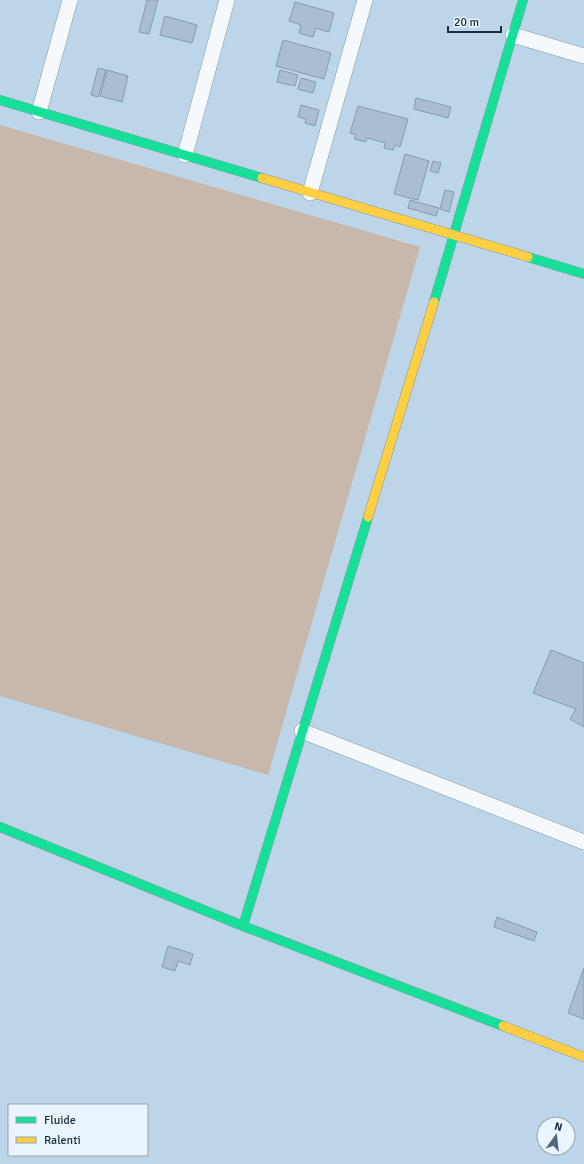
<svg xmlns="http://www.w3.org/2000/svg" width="584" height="1164" font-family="Signika,sans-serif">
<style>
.green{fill:#c8b8ac}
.building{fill:#a9bdd3;stroke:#899bac}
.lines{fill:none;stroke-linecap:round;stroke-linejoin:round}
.street-casing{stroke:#8399a8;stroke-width:16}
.fast-casing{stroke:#8399a8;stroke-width:10}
.slow-casing{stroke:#8399a8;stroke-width:10}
.street{stroke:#f5f9fc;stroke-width:15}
.fast{stroke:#16e098;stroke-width:9}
.slow{stroke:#ffcf43;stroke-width:9}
</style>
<rect width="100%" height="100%" fill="#bcd5e8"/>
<!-- green -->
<path class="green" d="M0,125L420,247L268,775L0,696Z"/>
<!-- building -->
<path class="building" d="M147,0H158L149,34L139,32Z
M295,2L334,13L329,32L316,28L313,37L299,33L301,25L289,21Z
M165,16L197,25L192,43L160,35Z
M283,40L331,53L324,79L276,66Z
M98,68L106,70L98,97L91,95Z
M107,70L128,76L122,102L100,96Z
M280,70L298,75L295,86L277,82Z
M301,78L316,82L313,93L298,89Z
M416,98L451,107L448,118L414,109Z
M301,105L319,110L315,126L305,123L306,119L298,117Z
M358,106L408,119L400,147L395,145L393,150L384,148L385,143L367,138L366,142L354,139L356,135L350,133Z
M405,154L429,161L418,200L394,194Z
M433,161L441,163L438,173L430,171Z
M445,190L454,192L449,212L440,209Z
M410,200L439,208L436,216L408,208Z
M551,650L584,663V727L570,719L576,709L533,693Z
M497,917L537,932L534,941L494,927Z
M168,946L193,954L190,965L178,961L175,971L162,967Z
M584,968V1019L568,1013Z"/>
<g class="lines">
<!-- street casing -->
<g class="street-casing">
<path id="street" d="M513,35L584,56
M39,112L70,0
M185,155L227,0
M310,193L365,0
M302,731L584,842"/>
</g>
<!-- fast casing -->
<g class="fast-casing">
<path id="fast" d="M0,100L262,178
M528,257L584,274
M434,302L523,0
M0,827L243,926L503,1026
M243,926L368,517"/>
</g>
<!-- slow casing -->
<g class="slow-casing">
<path id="slow" d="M262,178L528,257
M368,517L434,302
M503,1026L584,1057"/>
</g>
<!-- street -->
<use href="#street" class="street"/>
<!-- fast -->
<use href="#fast" class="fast"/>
<!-- slow -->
<use href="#slow" class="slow"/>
</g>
<!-- legend -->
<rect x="8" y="1104" width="140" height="52" fill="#e9f4fd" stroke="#95a5b1"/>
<rect x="16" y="1117" width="20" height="6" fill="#16e098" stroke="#95a5b1"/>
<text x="44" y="1124" font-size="12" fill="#172e3e">Fluide</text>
<rect x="16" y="1137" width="20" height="6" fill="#ffcf43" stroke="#95a5b1"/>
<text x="44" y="1144" font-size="12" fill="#172e3e">Ralenti</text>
<!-- north arrow -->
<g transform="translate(556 1136) rotate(15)"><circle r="19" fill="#e9f4fd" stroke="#95a5b1"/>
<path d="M0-3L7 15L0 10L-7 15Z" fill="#51687a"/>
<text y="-6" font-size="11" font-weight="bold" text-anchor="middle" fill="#172e3e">N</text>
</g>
<!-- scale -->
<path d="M448 26v6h53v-6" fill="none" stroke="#172e3e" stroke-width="2"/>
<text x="454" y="26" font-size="12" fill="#172e3e" stroke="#e9f4fd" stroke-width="3" paint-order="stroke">20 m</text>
</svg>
